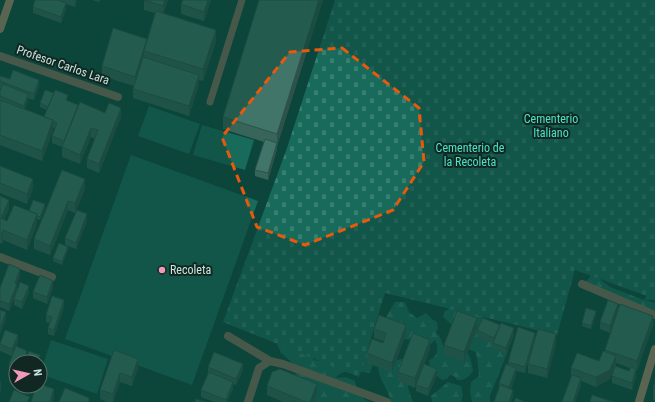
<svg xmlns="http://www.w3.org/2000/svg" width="655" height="402" font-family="'Roboto Condensed',sans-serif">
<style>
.forest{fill:url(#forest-firs)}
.cemetery{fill:url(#cemetery-stones)}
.green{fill:#186a5b}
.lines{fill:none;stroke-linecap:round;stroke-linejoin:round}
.lane{stroke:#8c705c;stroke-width:7}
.street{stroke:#8c705c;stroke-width:8}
.secondary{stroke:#b98d6d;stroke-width:8}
.wall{fill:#38655a}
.shaded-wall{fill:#2e524a}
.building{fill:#417569;stroke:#2e524a}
.marked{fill:none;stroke:#e8590c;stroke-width:3;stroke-dasharray:8 5;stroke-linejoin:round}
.poi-dot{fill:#f09ab7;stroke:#112722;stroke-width:1.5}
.labels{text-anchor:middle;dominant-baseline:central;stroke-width:4;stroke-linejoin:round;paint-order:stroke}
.street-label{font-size:12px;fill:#c9e4dd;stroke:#112722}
.park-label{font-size:12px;fill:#4ce3c7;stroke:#112722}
.poi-label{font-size:12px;fill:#c9e4dd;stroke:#112722;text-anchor:start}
</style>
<defs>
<pattern id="forest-firs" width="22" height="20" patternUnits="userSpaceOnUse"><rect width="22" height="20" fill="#186a5b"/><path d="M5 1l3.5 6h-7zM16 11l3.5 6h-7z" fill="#387f72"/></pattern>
<pattern id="cemetery-stones" width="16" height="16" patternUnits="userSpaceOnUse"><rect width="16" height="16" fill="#186a5b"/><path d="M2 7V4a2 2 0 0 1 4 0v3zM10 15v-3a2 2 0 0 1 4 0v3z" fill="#387f72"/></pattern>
</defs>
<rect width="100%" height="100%" fill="#0c453b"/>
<!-- forest -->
<path class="forest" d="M593,274L610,287L644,300L655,282V300H645L655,303V313L620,303L584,283Z
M395,302H405L409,312L417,318L426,313L433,320L437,322L438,328L436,333C444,339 441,348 448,355L466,350L471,360L473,371C469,377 464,381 457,380L454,376L450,375L447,379L442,380L430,370L429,360C438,357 439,348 435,340L431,344L427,346L418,341L397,338L386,325L387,315Z
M452,306L484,312L482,322L506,346L508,351L490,396V402H472L470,391L471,382L479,376L477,357L475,352L470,350L464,336L443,317L444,312Z
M296,335L314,360L324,362L361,342L371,345L373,364L370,373C358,372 344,367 336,378L346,377L355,381C356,393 359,397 370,402H297L295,376L297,367L281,353L277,344Z
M402,359L406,362C406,378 407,387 413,402H391C389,390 378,379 378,366L391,361Z
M448,382L461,386L463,395L461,402H432L431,396Z"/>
<!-- cemetery -->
<path class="cemetery" d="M335,0H655V299L575,270L557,335L385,293L359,377L223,322L286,151Z"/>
<!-- green -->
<path class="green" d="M149,106L200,124L189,154L138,136Z
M202,125L254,140L245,170L193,155Z
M131,155L258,201L192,385L65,339Z
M51,340L108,359L97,394L40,374Z"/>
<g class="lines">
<!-- lane -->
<path class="lane" d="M210,102L242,0"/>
<!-- street -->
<path class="street" d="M0,56L118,97
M0,257L52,277
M582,284L655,315
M228,336L270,361L283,364L387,402
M248,402L259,368L270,361"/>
<!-- secondary -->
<path class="secondary" d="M0,29L10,0
M639,402L655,349"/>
</g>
<!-- wall -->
<path class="wall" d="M35,0H77L75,7L66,4V9L61,23L33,13V7Z
M92,0H100L99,2Z
M144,0H168L163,14L216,42L203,81L199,80V84L189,116L133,98V89L134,86L102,76V66L147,40L155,13L144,10Z
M211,0L204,21L181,14V4Z
M323,0L277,146V149L268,180L255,176V170L264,142L223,129V117Z
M0,76L10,79L39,86L34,100L28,98V101L25,109L44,117L47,110L40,107V103L68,101L78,108L105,113L121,117L99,173L87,168V159L95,139L91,137L80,164L62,157V147L52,143V136L55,128H53V130L42,161L0,145V91L1,88H0Z
M0,166L33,189L27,204L0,193Z
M62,170L85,189L75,213L68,210L50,255L34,249V239Z
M0,196L9,209L4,220L7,221L29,211L45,208L40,220L37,219V224L27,250L3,240L2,244L0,243Z
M87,221L76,249L65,245V238Z
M68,250L62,265L53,261V258Z
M20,275L17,284V290L29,292L22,309L14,305V299L9,311L0,307V288Z
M53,287L47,304L33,298V292Z
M64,307L54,336L48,334V328L50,323L46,322V315Z
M618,310L653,325L637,371L636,370V376L632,390L612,383V376L629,371L630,368L616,363V365L610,379L596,387L581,381V385L575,402H562L571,376V368L599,361L605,352V350L618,312L610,333L600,329V322Z
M596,314L591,329L582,326V323Z
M477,328L464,362L444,354V345Z
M374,329L406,334L392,372L367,363V353L383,343V341L374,338Z
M477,330L514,335L506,354L493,349V344L477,337Z
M535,338L556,343L547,378L528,373V364L532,349L525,373L516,371V375L511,389L513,396L511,402H494L499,389V383L508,365V362Z
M18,342L12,356L0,351V344Z
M430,349L415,388L398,381V372Z
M114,350L138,368L132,386L120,382L113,402H107L100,399V390Z
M27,356L40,362H16V374L9,371V364Z
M208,367L243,370L236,385L233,384V389L227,402H214L201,397V390L208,373Z
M437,375L428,396L416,391V385Z
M655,381V401L653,400V388Z
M267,386L317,394L314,402H283L267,395Z"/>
<!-- shaded-wall -->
<path class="shaded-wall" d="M75,0H77L75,7Z
M165,0H168L163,16V6Z
M208,0H211L204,21V12Z
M319,0H323L277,146V134Z
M66,3V9L61,23V17Z
M216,30V42L203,81V69Z
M147,39L144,51V58L135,86V77Z
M199,75V84L189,116V106Z
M39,80V86L34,100V94Z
M28,94V101L24,112V106Z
M78,105V112L64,148V141Z
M121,108V117L99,173V164Z
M53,120V130L42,161V151Z
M91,128V137L80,164V155Z
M277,143V149L268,180V173Z
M33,179V189L27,204V194Z
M85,179V189L75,213V203Z
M9,200V209L2,225V216Z
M68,201V210L50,255V246Z
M45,204V208L40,220V217Z
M37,214V224L27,250V240Z
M87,214V221L76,249V243Z
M3,230V240L2,244V234Z
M68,247V250L62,265V262Z
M20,269V275L15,289V283Z
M53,281V287L47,304V297Z
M17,284V290L9,311V304Z
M29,286V292L22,309V302Z
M64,300V307L54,336V330Z
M618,304V310L610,333V326Z
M596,311V314L591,329V326Z
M6,312V319L0,335V328Z
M653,316V325L637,371V361Z
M477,318V328L464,362V352Z
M406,325V334L392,372V363Z
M500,325V331L494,344V338Z
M514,328V335L506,354V348Z
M535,333V339L525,373V367Z
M556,334V343L547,378V369Z
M18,335V342L12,356V349Z
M430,340V349L415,388V378Z
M27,351V357L25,362H23Z
M40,355V362H37Z
M616,356V365L610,379L596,387V377Z
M138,359V368L132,386V377Z
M243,364V370L236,385V379Z
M516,368V375L509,394V387Z
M437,369V375L428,396V389Z
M636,369V376L632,390V383Z
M120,373V382L113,402V394Z
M581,378V385L575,402H573Z
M1,381V390L0,392V382Z
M233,382V389L227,402H226V400Z
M317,384V394L314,402H310Z
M54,389V399L53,402H50Z
M513,390V396L511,402H509Z"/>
<!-- building -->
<path class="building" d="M35,0H58L66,3L61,17L33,7Z
M144,0H165L163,6Z
M183,0H208L204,12L181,4Z
M259,0H319L277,134L223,117Z
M156,11L216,30L203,69L144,51Z
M113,28L147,39L135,77L102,66Z
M143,57L199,75L189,106L133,89Z
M13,70L39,80L34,94L0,81V76L10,79Z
M3,84L28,94L24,106L0,96V91Z
M45,90L54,93L48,107L40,103Z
M55,90L68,95L66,100L78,105L64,141L52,136L57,123L53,121V120L44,117Z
M0,100L53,120L42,151L0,135Z
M80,102L105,113L109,103L121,108L99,164L87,159L98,130L91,128L80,155L62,147Z
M265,139L277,143L268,173L255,170Z
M0,166L33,179L27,194L0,183Z
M62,170L85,179L75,203L68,201L50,246L34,239Z
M0,196L9,200L2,216L0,215Z
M33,200L45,204L40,217L37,216V214L29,211Z
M14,205L37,214L27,240L3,230L2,234H0V218L7,221Z
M77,210L87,214L76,243L65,238Z
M59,243L68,247L62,262L53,258Z
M9,264L20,269L15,283L17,284L9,304L0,301V288Z
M40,275L53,281L47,297L33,292Z
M20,282L29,286L22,302L14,299Z
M52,296L64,300L54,330L48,328L52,317L46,315Z
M608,300L618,304L610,326L600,322Z
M620,304L653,316L637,361L605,350Z
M586,308L596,311L591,326L582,323Z
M0,310L6,312L0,328Z
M457,311L477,318L464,352L444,345Z
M379,315L406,325L392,363L367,353L372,339L383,343L386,333L374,329Z
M483,318L500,325L494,338L477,330Z
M501,323L514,328L506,348L493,343Z
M518,327L535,333L525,367L508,362Z
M538,329L556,334L547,369L528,364Z
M5,330L18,335L12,349L0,344Z
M413,333L430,340L415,378L398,372Z
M16,346L27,351L23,362H16V367L9,364Z
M114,350L138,359L132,377L120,373L113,394L100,390Z
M29,351L40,355L37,362H25Z
M603,351L616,356L610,370L596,377L571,368L577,353L599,361Z
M214,352L243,364L236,379L208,367Z
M424,364L437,369L428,389L416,385Z
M506,364L516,368L509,387L499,383Z
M615,366L629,371L631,367L636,369L632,383L612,376Z
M280,369L317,384L310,402H306L267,386L272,372Z
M209,372L233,382L226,400L201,390Z
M572,375L581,378L573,402H562Z
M655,381V389L653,388Z
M40,384L54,389L50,402H31L36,386H40Z
M500,385L513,390L509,402H494Z
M65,388L89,398V402H59Z
M14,390L30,397L27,402H9Z
M592,395L613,402H590Z
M516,398L525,402H514Z
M196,399L205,402H195Z
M292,400L297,402H291Z"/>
<!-- marked area -->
<path d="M0 0H655V402H0ZM342,48L419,108L424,162L393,210L305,245L257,227L222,137L290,52Z" fill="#0c453b" fill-opacity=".55" fill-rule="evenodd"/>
<path class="marked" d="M342,48L419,108L424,162L393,210L305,245L257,227L222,137L290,52Z"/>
<!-- markers -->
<circle class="poi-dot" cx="162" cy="270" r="4"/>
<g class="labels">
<!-- street labels -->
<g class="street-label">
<text transform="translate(63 65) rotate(19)">Profesor Carlos Lara</text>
</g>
<!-- park labels -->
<g class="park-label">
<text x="551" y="119">Cementerio<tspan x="551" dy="14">Italiano</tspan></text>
<text x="470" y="148">Cementerio de<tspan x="470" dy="14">la Recoleta</tspan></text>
</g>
<!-- poi labels -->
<g class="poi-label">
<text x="170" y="270">Recoleta</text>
</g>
</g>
<!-- north arrow -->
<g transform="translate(28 374) rotate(82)"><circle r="19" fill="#112722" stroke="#5b736d"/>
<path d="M0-3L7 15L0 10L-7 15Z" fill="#f09ab7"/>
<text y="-6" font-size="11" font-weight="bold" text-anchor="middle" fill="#c9e4dd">N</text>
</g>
</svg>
